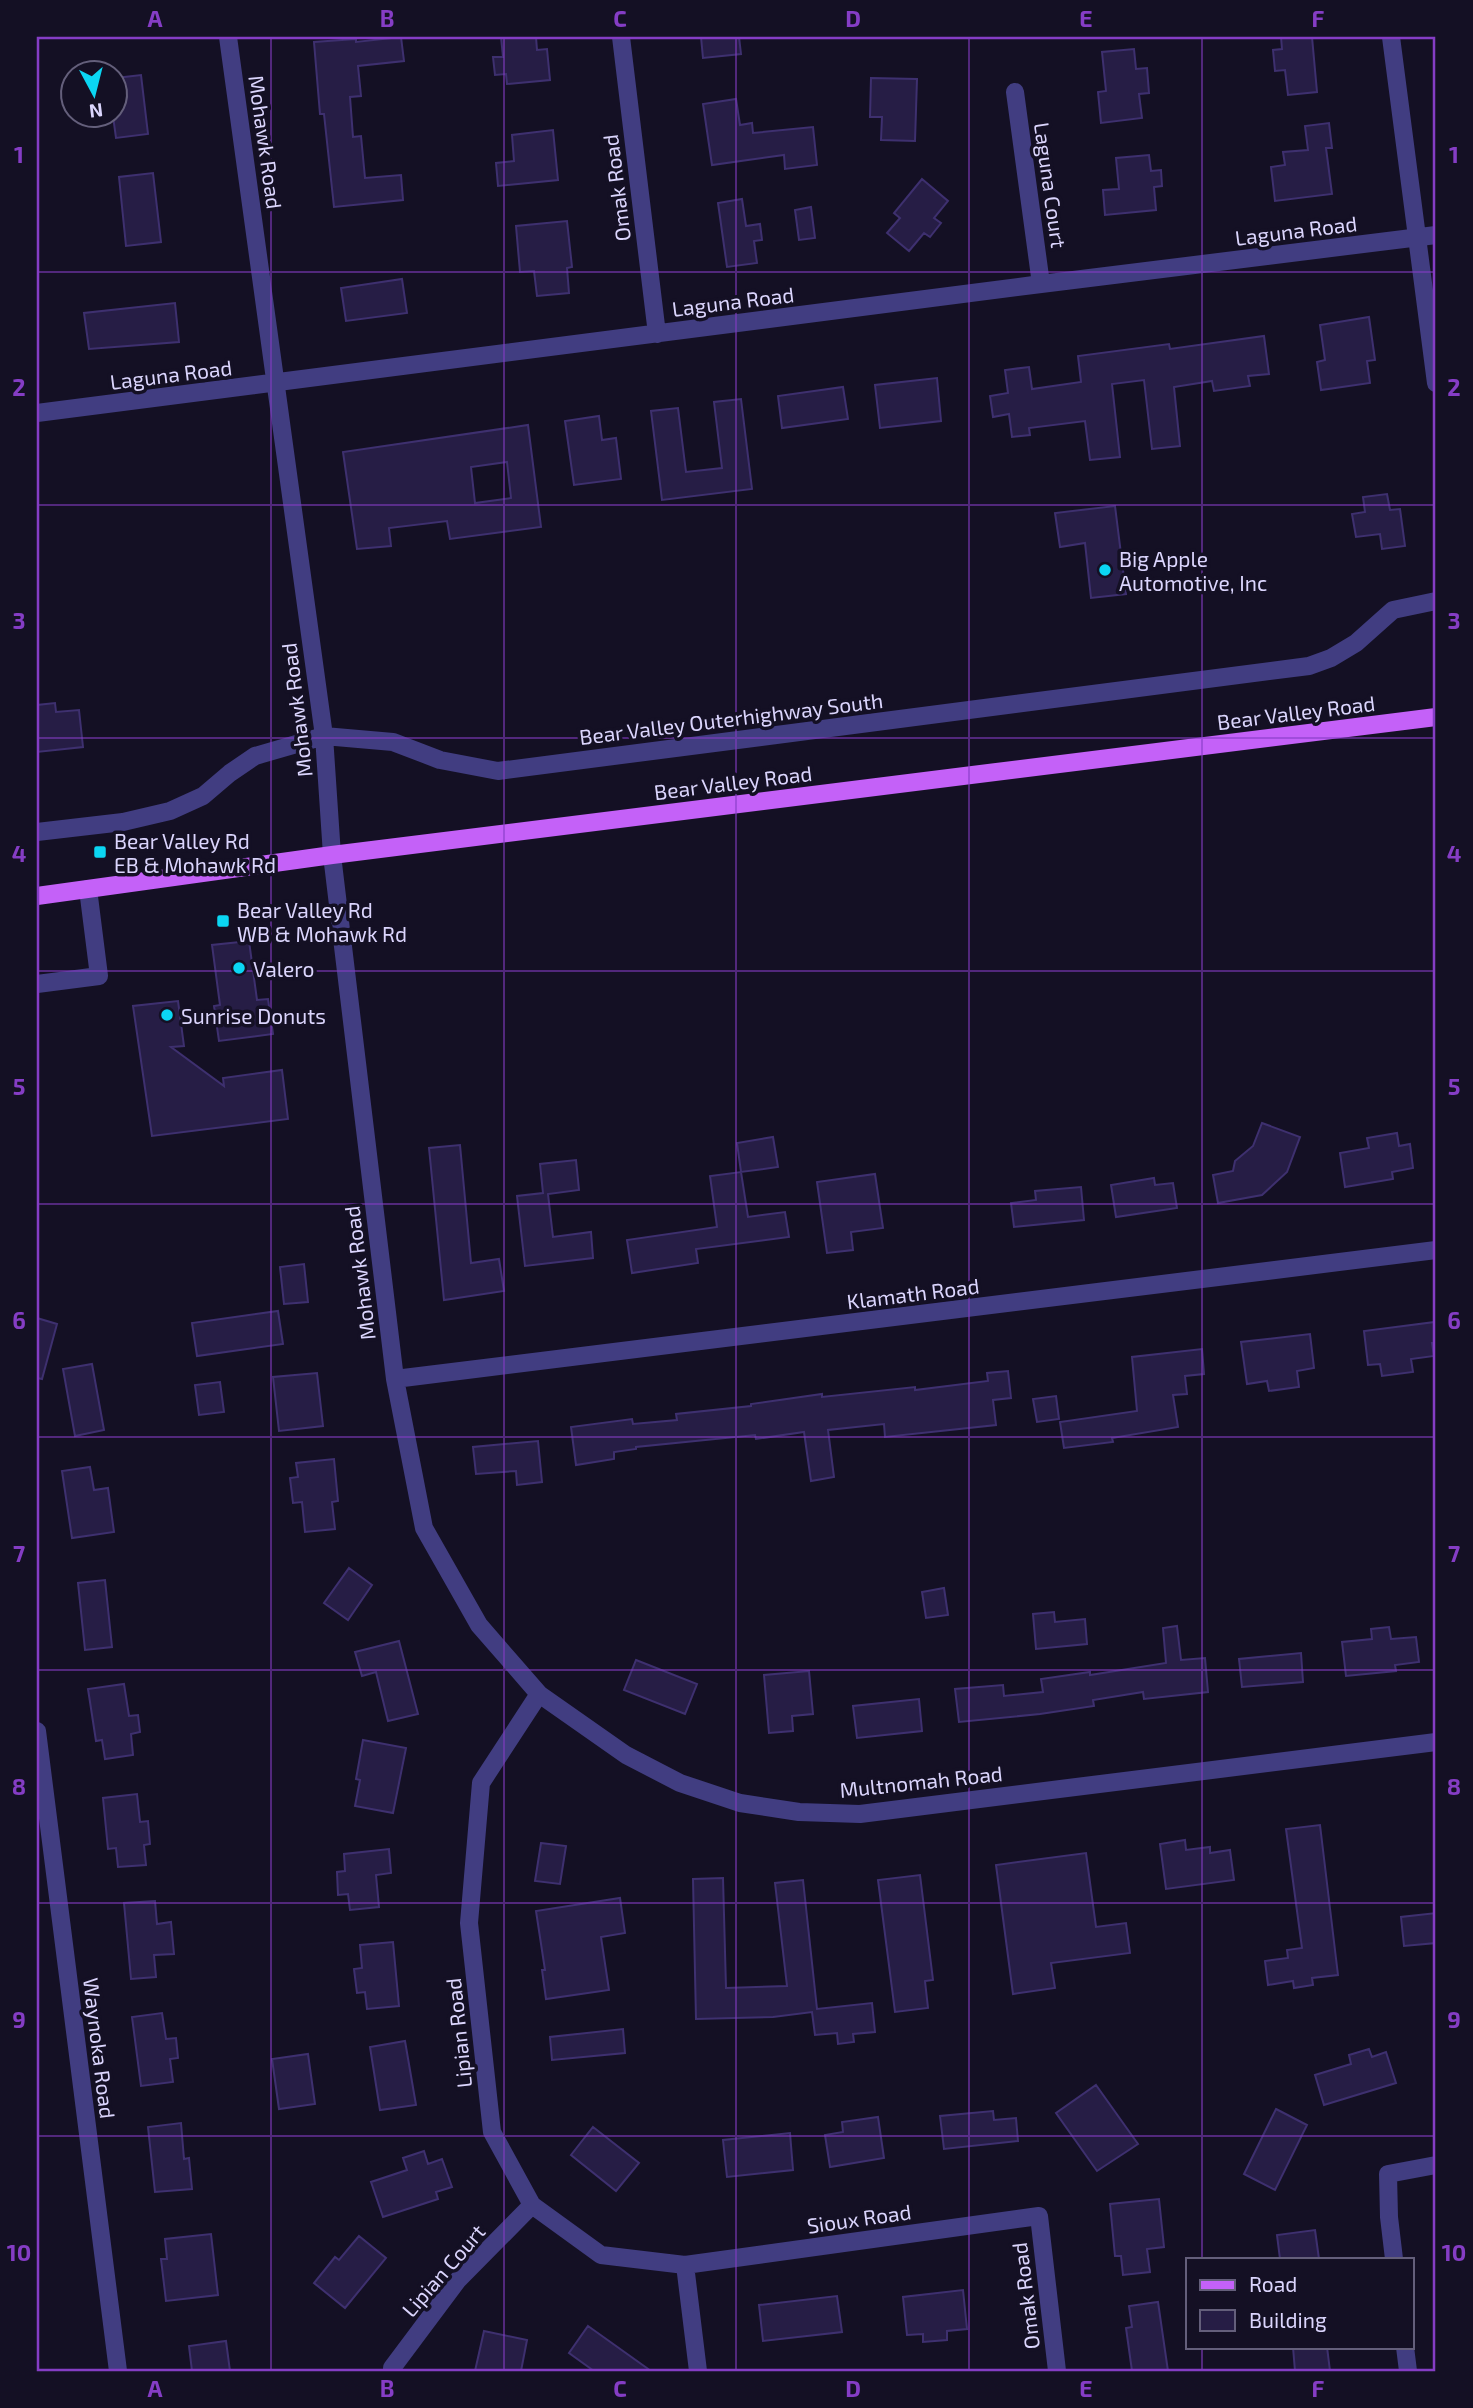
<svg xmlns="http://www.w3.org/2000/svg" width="1473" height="2408" font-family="'Exo 2',sans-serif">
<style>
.building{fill:#261d45;stroke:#3e306f;stroke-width:2;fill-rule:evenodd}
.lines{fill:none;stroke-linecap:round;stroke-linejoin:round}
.minor{stroke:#413d81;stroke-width:18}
.primary{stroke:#c461f8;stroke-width:18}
.grid{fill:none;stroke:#853dc5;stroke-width:2;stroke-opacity:0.55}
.poi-dot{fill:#0bd6f3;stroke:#141024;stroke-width:2.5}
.labels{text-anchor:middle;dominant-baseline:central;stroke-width:7;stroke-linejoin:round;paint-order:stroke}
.street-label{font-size:21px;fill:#dbd5fd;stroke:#141024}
.poi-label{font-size:21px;fill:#dbd5fd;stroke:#141024;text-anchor:start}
.neatline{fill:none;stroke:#853dc5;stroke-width:2.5}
.grid-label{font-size:23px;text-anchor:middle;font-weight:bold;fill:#853dc5}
</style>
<rect width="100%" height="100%" fill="#141024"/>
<!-- building -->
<path class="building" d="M401,37L404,61L358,66L361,96L350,97L353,137L361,136L365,178L401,175L403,200L334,207L324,114H320L314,42L356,39V42Z
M501,37H536L537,50L547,49L550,80L507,84L506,74L495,75L493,57H503Z
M701,37H739L741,54L703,58Z
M1281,37H1312L1317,92L1288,95L1285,70L1275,71L1273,50L1282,49Z
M1134,49L1136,69L1147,68L1149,93L1139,94L1142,118L1101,123L1098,92L1106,91L1102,52Z
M141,75L148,134L116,138L113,116H116V78Z
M871,78L917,79L915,141L881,140L882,117H870Z
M736,99L740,125L752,123L753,133L813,127L817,165L785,169L784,155L712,165L703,104Z
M1329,123L1332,148H1326L1332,194L1275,201L1271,167L1285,165L1283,152L1308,150L1305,126Z
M553,130L558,180L498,186L496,163L514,161L512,135Z
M1149,155L1151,171L1161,170L1162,186L1154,187L1156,210L1105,215L1103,190L1119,189L1116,158Z
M153,173L161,242L126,246L119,177Z
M922,179L948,201L934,218L941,223L930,237L924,233L909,251L887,233L900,218L894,213Z
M742,199L746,226L760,224L762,240L754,241L757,263L727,267L718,203Z
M811,207L815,238L799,240L795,210Z
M567,221L572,267L567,268L569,293L537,296L534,271L520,272L516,226Z
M402,279L407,313L346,321L341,288Z
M175,303L179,342L89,349L84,313Z
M1369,317L1375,360L1367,361L1370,383L1321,390L1317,362L1325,360L1320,325Z
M1264,336L1269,374L1248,376L1250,386L1214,391L1212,381L1174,387L1180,446L1152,449L1144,380L1112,384L1120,457L1090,460L1085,421L1029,428L1030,435L1012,437L1009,414L993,417L990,396L1008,393L1005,370L1029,367L1032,389L1081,382L1078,356L1169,344L1170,349Z
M937,378L941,421L880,428L875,385Z
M843,387L848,419L782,428L778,396Z
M741,399L752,489L662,500L651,411L678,408L686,472L722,468L714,402Z
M599,416L602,440L616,438L621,479L574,485L565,421Z
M528,425L541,527L450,539L447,521L389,528L391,546L357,549L343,452ZM507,462L511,498L475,503L471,467Z
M1387,494L1390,510L1400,509L1405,546L1382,549L1380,534L1356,537L1352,514L1365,512L1363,497Z
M1115,506L1126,594L1091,598L1085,543L1060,547L1055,513Z
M55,703L56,712L79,710L83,747L37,752V705Z
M249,941L257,1000L268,999L273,1034L219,1041L214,1006L220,1005L212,945Z
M178,1001L184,1046L171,1047L224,1086L223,1078L282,1070L288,1119L152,1136L133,1006Z
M1262,1123L1300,1137L1287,1172L1262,1195L1218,1203L1213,1175L1233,1171L1235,1161L1253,1146Z
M1397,1133L1399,1146L1410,1144L1413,1168L1392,1172L1393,1179L1345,1187L1340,1153L1369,1148L1367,1138Z
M773,1137L778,1167L741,1172L737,1143Z
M460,1145L471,1263L499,1259L504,1291L444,1300L429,1148Z
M576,1160L579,1190L548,1194L553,1237L591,1232L593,1258L525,1266L517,1196L543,1193L540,1164Z
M741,1172L748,1217L785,1212L789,1237L696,1249L698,1263L632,1273L627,1240L717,1227L710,1176Z
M875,1174L883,1228L851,1232L853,1250L827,1253L817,1182Z
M1154,1178L1155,1185L1173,1183L1177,1208L1116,1217L1111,1185Z
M1081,1187L1084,1220L1014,1227L1011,1203L1036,1200L1035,1191Z
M304,1264L308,1302L284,1304L280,1267Z
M278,1311L283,1344L197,1356L192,1323Z
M37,1318L57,1324L42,1379L37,1378Z
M1435,1322L1436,1343H1432L1434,1356L1411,1359L1413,1372L1382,1376L1380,1364L1368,1365L1364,1331Z
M1310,1334L1314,1368L1297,1371L1299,1387L1269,1391L1267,1381L1247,1384L1241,1342Z
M1202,1349L1204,1374L1185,1376L1187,1394L1173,1395L1178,1427L1112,1438L1113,1442L1064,1448L1060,1422L1137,1411L1132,1357Z
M92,1364L104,1430L75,1436L63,1369Z
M1008,1371L1011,1398L993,1400L996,1425L885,1437L884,1424L828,1430L834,1477L811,1481L804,1432L756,1439L755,1435L636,1447V1449L614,1452V1459L576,1465L571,1427L632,1419L633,1424L677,1420L676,1414L751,1406V1404L822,1394V1397L915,1387V1390L988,1381L987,1373Z
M317,1373L323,1426L279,1431L273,1377Z
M220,1382L224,1412L199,1415L195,1385Z
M1056,1396L1059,1419L1037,1422L1033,1399Z
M538,1441L542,1482L517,1485L516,1471L476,1474L473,1447Z
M334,1459L338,1501L332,1502L335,1529L305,1532L302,1502L293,1503L290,1478L298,1477L296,1463Z
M90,1467L94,1490L108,1488L114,1532L72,1538L62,1471Z
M349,1568L372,1585L348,1620L324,1603Z
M105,1580L112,1647L85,1650L78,1583Z
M944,1588L948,1615L926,1618L922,1592Z
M1054,1612L1055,1622L1085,1619L1087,1644L1036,1649L1033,1614Z
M1177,1626L1181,1660L1205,1658L1208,1692L1144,1699L1143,1692L1093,1700L1094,1706L1040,1714L959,1722L955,1689L1003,1685L1004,1696L1043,1692L1041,1679L1090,1672V1675L1166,1663L1163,1628Z
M1389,1627L1391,1639L1416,1637L1419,1662L1395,1665L1396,1671L1346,1676L1342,1642L1372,1639L1371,1629Z
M399,1641L418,1714L388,1721L376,1672L362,1676L355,1652Z
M1301,1653L1303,1682L1242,1687L1239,1659Z
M636,1660L697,1684L685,1714L624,1690Z
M809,1671L813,1714L792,1716L793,1731L769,1733L764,1675Z
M124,1684L129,1716L138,1715L140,1732L131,1734L133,1755L105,1759L102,1740L96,1741L88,1689Z
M919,1699L922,1731L857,1738L853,1706Z
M363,1740L406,1748L393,1813L355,1806L360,1780L356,1779Z
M137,1794L140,1822L148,1821L150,1844L144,1845L146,1865L118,1867L116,1848L108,1849L103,1798Z
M1320,1825L1338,1975L1312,1978L1313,1985L1294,1988L1293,1981L1268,1985L1265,1961L1288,1958L1287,1950L1302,1948L1286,1829Z
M1185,1840L1186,1850L1210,1847V1853L1230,1850L1234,1880L1166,1889L1160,1844Z
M541,1843L566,1846L560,1884L535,1881Z
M389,1849L391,1873L376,1875L379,1907L350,1910L348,1894L338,1895L337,1872L345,1871L344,1854Z
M1086,1853L1096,1927L1126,1923L1130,1953L1051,1963L1055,1988L1013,1994L996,1865Z
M920,1875L933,1980L925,1981L928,2008L895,2012L878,1880Z
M723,1878L726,1988L787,1986L775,1883L803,1880L817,2009L872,2003L875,2032L853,2034L854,2042L838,2044L837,2033L815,2035L812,2012L773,2017L696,2019L693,1879Z
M620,1898L625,1933L601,1937L609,1990L546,1999L542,1970H545L536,1911Z
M155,1901L157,1924L171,1922L174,1954L154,1955L156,1977L131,1979L124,1903Z
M1436,1913V1943L1404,1946L1401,1917Z
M393,1942L399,2006L367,2009L365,1992L357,1993L354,1969L362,1968L360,1945Z
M162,2013L166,2039L176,2038L178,2058L170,2059L173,2082L141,2086L132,2017Z
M623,2029L625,2053L552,2060L550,2037Z
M405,2041L416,2105L380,2110L370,2047Z
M1369,2049L1372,2057L1386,2052L1396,2083L1324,2105L1315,2075L1351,2064L1349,2055Z
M308,2054L315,2104L279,2109L272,2059Z
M1096,2085L1138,2144L1097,2171L1056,2113Z
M1276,2109L1307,2125L1275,2190L1244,2174Z
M993,2111L994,2120L1016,2118L1018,2141L944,2149L940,2116Z
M878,2117L884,2158L830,2167L825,2135L843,2132L842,2122Z
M181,2123L184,2159L189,2158L192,2189L155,2192L148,2127Z
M593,2127L639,2163L616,2191L571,2155Z
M790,2133L793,2170L727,2177L723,2140Z
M424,2151L428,2164L442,2159L452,2187L436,2192L438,2199L383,2217L371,2182L407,2170L403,2158Z
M1159,2199L1164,2247L1147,2249L1150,2272L1123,2275L1121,2256H1115L1110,2204Z
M1315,2230L1319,2259H1280L1277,2235Z
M211,2234L218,2295L166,2301L161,2259H167L165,2239Z
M359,2236L386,2258L345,2308L314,2283L335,2257L339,2260Z
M963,2290L967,2329L947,2331V2340L923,2342V2334L907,2335L903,2297Z
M837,2296L842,2332L763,2341L759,2305Z
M1158,2302L1168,2371H1132L1126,2328L1132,2327L1129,2306Z
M588,2326L651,2371H594L569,2353Z
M484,2331L527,2340L521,2371H475Z
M226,2341L230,2371H192L189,2346Z
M1293,2347H1327L1330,2371H1295Z"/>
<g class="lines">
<!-- minor -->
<path class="minor" d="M228,37L324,736L332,855L395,1379L424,1528L479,1625L539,1694L626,1755L680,1783L740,1803L799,1812L860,1814L1436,1742
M621,37L657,334
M1391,37L1436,383
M1015,92L1041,284
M37,413L1041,284L1436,235
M37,832L123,822L170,811L203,796L230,773L255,756L324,736L393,742L440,760L498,771L1309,666L1331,658L1356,643L1393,610L1436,601
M37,984L99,976L88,889
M395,1379L1436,1250
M539,1694L481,1783L469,1923L492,2132L532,2205L601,2255L685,2265L1039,2216L1057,2371
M37,1731L118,2371
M1394,2259L1389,2217L1388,2174L1436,2165
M685,2265L698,2371
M1405,2347L1408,2371
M392,2368L457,2281L532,2205"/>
<!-- primary -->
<path class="primary" d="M37,896L332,855L1436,717"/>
</g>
<!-- grid -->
<path class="grid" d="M271,37V2371M504,37V2371M736,37V2371M969,37V2371M1202,37V2259M37,272H1436M37,505H1436M37,738H1436M37,971H1436M37,1204H1436M37,1437H1436M37,1670H1436M37,1903H1436M37,2136H1436M1202,2347V2371"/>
<!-- markers -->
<g class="poi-dot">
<circle cx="1105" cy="570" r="7"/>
<rect x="93" y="845" width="14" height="14" rx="3.5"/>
<rect x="216" y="914" width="14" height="14" rx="3.5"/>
<circle cx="239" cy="968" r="7"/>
<circle cx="167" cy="1015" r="7"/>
</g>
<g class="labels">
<!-- street labels -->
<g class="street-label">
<text transform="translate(266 142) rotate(82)">Mohawk Road</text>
<text transform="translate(1051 185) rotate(82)">Laguna Court</text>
<text transform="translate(616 188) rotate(-97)">Omak Road</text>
<text transform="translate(1296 230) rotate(-7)">Laguna Road</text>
<text transform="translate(733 301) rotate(-7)">Laguna Road</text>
<text transform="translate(171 374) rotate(-7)">Laguna Road</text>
<text transform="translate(296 710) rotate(-97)">Mohawk Road</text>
<text transform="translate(1296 712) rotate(-7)">Bear Valley Road</text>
<text transform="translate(731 718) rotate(-7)">Bear Valley Outerhighway South</text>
<text transform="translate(733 782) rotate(-7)">Bear Valley Road</text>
<text transform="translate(359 1273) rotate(-97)">Mohawk Road</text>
<text transform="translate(913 1293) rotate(-7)">Klamath Road</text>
<text transform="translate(921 1781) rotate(-6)">Multnomah Road</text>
<text transform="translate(458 2033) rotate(-96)">Lipian Road</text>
<text transform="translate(100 2048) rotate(83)">Waynoka Road</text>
<text transform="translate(859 2218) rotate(-8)">Sioux Road</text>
<text transform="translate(443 2270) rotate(-49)">Lipian Court</text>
<text transform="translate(1025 2296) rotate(-97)">Omak Road</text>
</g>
<!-- poi labels -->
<g class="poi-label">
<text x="1119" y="558">Big Apple<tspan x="1119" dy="24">Automotive, Inc</tspan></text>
<text x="114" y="840">Bear Valley Rd<tspan x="114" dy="24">EB &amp; Mohawk Rd</tspan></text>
<text x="237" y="909">Bear Valley Rd<tspan x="237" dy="24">WB &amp; Mohawk Rd</tspan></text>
<text x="253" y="968">Valero</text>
<text x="181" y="1015">Sunrise Donuts</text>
</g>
</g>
<!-- border -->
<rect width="1473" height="2408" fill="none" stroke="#141024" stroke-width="77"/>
<!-- legend -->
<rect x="1186" y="2258" width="228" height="91" fill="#141024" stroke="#645f7b" stroke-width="2"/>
<rect x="1200" y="2280" width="35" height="10" fill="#c461f8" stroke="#645f7b" stroke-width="2"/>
<text x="1249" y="2292" font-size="21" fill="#dbd5fd">Road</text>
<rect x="1200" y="2310" width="35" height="21" fill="#261d45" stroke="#645f7b" stroke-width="2"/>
<text x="1249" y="2328" font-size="21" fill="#dbd5fd">Building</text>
<!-- north arrow -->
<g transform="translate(94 94) rotate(173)"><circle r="33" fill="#141024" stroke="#645f7b" stroke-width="2"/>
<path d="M0-5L12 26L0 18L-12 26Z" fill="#0bd6f3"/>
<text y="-10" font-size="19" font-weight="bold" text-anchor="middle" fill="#dbd5fd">N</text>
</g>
<rect x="38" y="38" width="1396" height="2332" class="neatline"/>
<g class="grid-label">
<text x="155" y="27">A</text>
<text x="387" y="27">B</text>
<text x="620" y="27">C</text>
<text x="853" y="27">D</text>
<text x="1086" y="27">E</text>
<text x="1318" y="27">F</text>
<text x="19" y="163">1</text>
<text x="1454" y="163">1</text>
<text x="19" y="396">2</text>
<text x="1454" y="396">2</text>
<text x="19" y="629">3</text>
<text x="1454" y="629">3</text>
<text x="19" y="862">4</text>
<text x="1454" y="862">4</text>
<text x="19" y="1095">5</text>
<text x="1454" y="1095">5</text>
<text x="19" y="1329">6</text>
<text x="1454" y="1329">6</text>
<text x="19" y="1562">7</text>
<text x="1454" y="1562">7</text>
<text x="19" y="1795">8</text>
<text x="1454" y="1795">8</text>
<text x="19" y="2028">9</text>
<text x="1454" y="2028">9</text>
<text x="19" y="2261">10</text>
<text x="1454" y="2261">10</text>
<text x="155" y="2397">A</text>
<text x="387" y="2397">B</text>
<text x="620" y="2397">C</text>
<text x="853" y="2397">D</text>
<text x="1086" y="2397">E</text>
<text x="1318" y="2397">F</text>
</g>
</svg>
